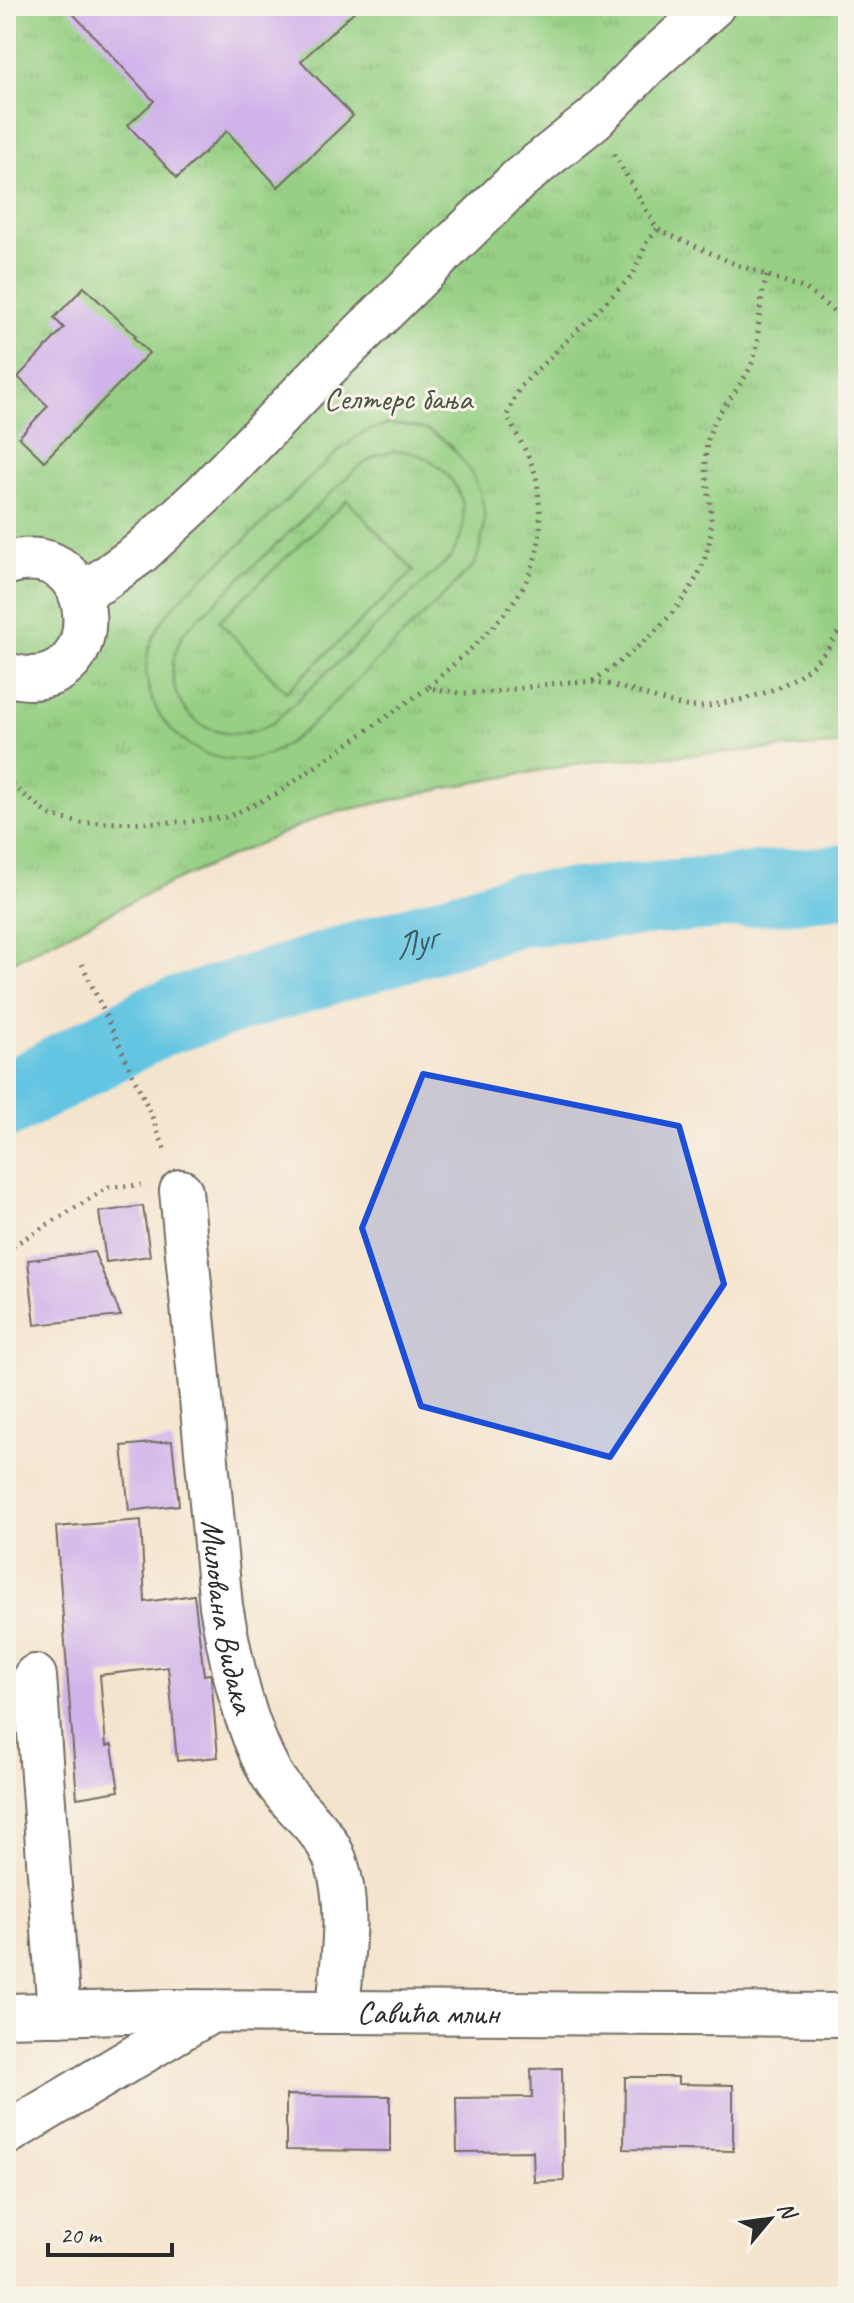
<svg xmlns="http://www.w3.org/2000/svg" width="854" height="2303" font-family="Caveat,sans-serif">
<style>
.park{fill:url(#park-tufts);stroke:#617e58;stroke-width:2}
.garden{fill:#97d084;stroke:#617e58;stroke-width:2;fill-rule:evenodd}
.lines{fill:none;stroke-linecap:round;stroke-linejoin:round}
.river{stroke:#64c5e2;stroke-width:74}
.building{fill:#d1b3ea}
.minor-casing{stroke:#726c64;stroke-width:46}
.path{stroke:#726c64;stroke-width:5;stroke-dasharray:2 6;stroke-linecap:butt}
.minor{stroke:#fff;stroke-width:42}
.marked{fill:#1d4ed8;fill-opacity:0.2;stroke:#1d4ed8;stroke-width:6;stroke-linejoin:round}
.labels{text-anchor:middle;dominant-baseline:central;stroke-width:6;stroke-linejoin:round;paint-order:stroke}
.park-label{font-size:32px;fill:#465441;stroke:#f7f3e8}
.street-label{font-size:32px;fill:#2b2b2b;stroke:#f7f3e8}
.water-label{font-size:34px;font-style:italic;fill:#3c5962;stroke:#f7f3e8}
</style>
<defs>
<pattern id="park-tufts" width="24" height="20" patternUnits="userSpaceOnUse" patternTransform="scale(2)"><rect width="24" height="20" fill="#97d084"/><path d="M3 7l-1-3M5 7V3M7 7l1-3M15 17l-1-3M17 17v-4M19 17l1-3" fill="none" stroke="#82b372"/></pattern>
</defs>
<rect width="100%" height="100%" fill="#f7f3e8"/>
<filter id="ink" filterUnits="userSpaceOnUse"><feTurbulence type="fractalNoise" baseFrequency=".0125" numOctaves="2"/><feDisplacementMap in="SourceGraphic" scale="16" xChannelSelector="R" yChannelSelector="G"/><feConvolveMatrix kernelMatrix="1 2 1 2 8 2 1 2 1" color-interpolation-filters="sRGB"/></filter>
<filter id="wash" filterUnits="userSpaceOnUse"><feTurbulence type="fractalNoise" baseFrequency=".006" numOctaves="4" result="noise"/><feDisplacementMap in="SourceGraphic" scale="32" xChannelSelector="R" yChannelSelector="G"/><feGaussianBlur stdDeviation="1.8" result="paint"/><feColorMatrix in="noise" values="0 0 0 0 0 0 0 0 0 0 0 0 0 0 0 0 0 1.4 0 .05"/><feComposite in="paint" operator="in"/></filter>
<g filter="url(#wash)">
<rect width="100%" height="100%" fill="#f5e4cd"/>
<!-- park -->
<path class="park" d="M6,6H848V744L594,761L466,784L324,815L161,887L6,965Z"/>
<!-- garden -->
<path class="garden" d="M388,424C401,425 413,426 426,430C440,435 451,445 460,457C488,493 490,521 475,564C437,603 398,640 359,678C334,702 308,732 277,750C251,765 216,763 191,746C151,720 132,670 159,626C177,596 218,565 244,541C276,511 308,479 341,449L362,433ZM394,451C433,449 470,487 463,527C461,538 456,548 451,557L273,723C206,760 146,694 185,631L357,468L376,456Z
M347,500L414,571L286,692L219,621Z"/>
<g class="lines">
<!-- river -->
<path class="river" id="s1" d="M6,1101L158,1020L518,910L848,881"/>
</g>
<g id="blocks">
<!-- building -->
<path class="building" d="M66,6H360L301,61L353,116L278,187L227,131L177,178L128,125L154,101Z
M84,287L136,336L134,338L149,353L44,461L19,437L48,406L18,377L64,328L54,318Z
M143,1206L150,1256L106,1262L99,1212Z
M94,1252L121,1316L35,1325L28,1260Z
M172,1441L179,1505L129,1511L122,1446Z
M141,1520L145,1602L194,1595L204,1675L210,1674L211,1677L218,1757L177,1761L168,1667L100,1675L106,1746L112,1745L119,1791L77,1798L56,1527Z
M562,2068L564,2181L534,2182L533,2151L457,2152L456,2098L532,2097L531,2069Z
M625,2077H678V2084L733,2085V2151L624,2149Z
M286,2095L390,2096V2151L286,2150Z"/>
</g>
</g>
<g filter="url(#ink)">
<use href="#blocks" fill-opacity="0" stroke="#726c64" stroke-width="2"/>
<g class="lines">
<!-- minor casing -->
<g class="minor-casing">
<g id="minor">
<path d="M6,564C107,530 114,706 6,674"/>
<path d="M80,592L100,582L139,554L204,494L319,375L519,179L594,119L648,64L713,6"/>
<path id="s2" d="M181,1191L221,1606C232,1665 242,1721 271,1774C289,1806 324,1826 336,1862C352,1908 341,1964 338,2012"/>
<path d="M35,1676L59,2014"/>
<path id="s3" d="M6,2015L166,2011L848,2015"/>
<path d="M6,2134L210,2012"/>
</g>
</g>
<!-- path -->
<path class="path" d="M614,154L657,229L735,264L806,289L837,314L848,331
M593,681C643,646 710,592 711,524C712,496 701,467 708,439C716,406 747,386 755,354C759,341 758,325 760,311C761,299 764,287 767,275
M429,687C486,633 550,590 539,501C538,493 538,484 536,476C530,456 516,435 507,415L519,388L633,275L647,242L657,229
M6,780L51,816L81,823L186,822L228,817L278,793L429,687C481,704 538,679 591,682C624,683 665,707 698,707C707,707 718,704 728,702C784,693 825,667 848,613
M82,964L150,1112L166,1153
M6,1250L109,1187L141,1185"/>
<!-- minor -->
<use href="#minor" class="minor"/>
</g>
</g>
<!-- marked area -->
<path class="marked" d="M423,1074L679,1126L724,1284L610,1457L421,1406L362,1228Z"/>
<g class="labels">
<!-- park labels -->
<g class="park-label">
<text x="398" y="398">Селтерс бања</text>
</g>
<!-- street labels -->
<g class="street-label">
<text stroke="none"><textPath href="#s2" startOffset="428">Милована Видака</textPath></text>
<text stroke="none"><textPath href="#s3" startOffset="422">Савића млин</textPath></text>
</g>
<!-- water labels -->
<g class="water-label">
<text stroke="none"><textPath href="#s1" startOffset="440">Луг</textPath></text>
</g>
</g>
<!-- margin -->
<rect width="854" height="2303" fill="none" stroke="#f7f3e8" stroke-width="32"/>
<!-- north arrow -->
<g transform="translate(770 2219) rotate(61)" stroke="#f7f3e8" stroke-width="6" paint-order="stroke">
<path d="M0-6L14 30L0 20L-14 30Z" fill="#2b2b2b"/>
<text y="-12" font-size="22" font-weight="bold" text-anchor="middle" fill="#2b2b2b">N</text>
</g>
<!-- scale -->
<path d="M48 2243v12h124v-12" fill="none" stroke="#2b2b2b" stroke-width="4"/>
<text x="60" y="2243" font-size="24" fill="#2b2b2b" stroke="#f7f3e8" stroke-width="6" paint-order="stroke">20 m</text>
</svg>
